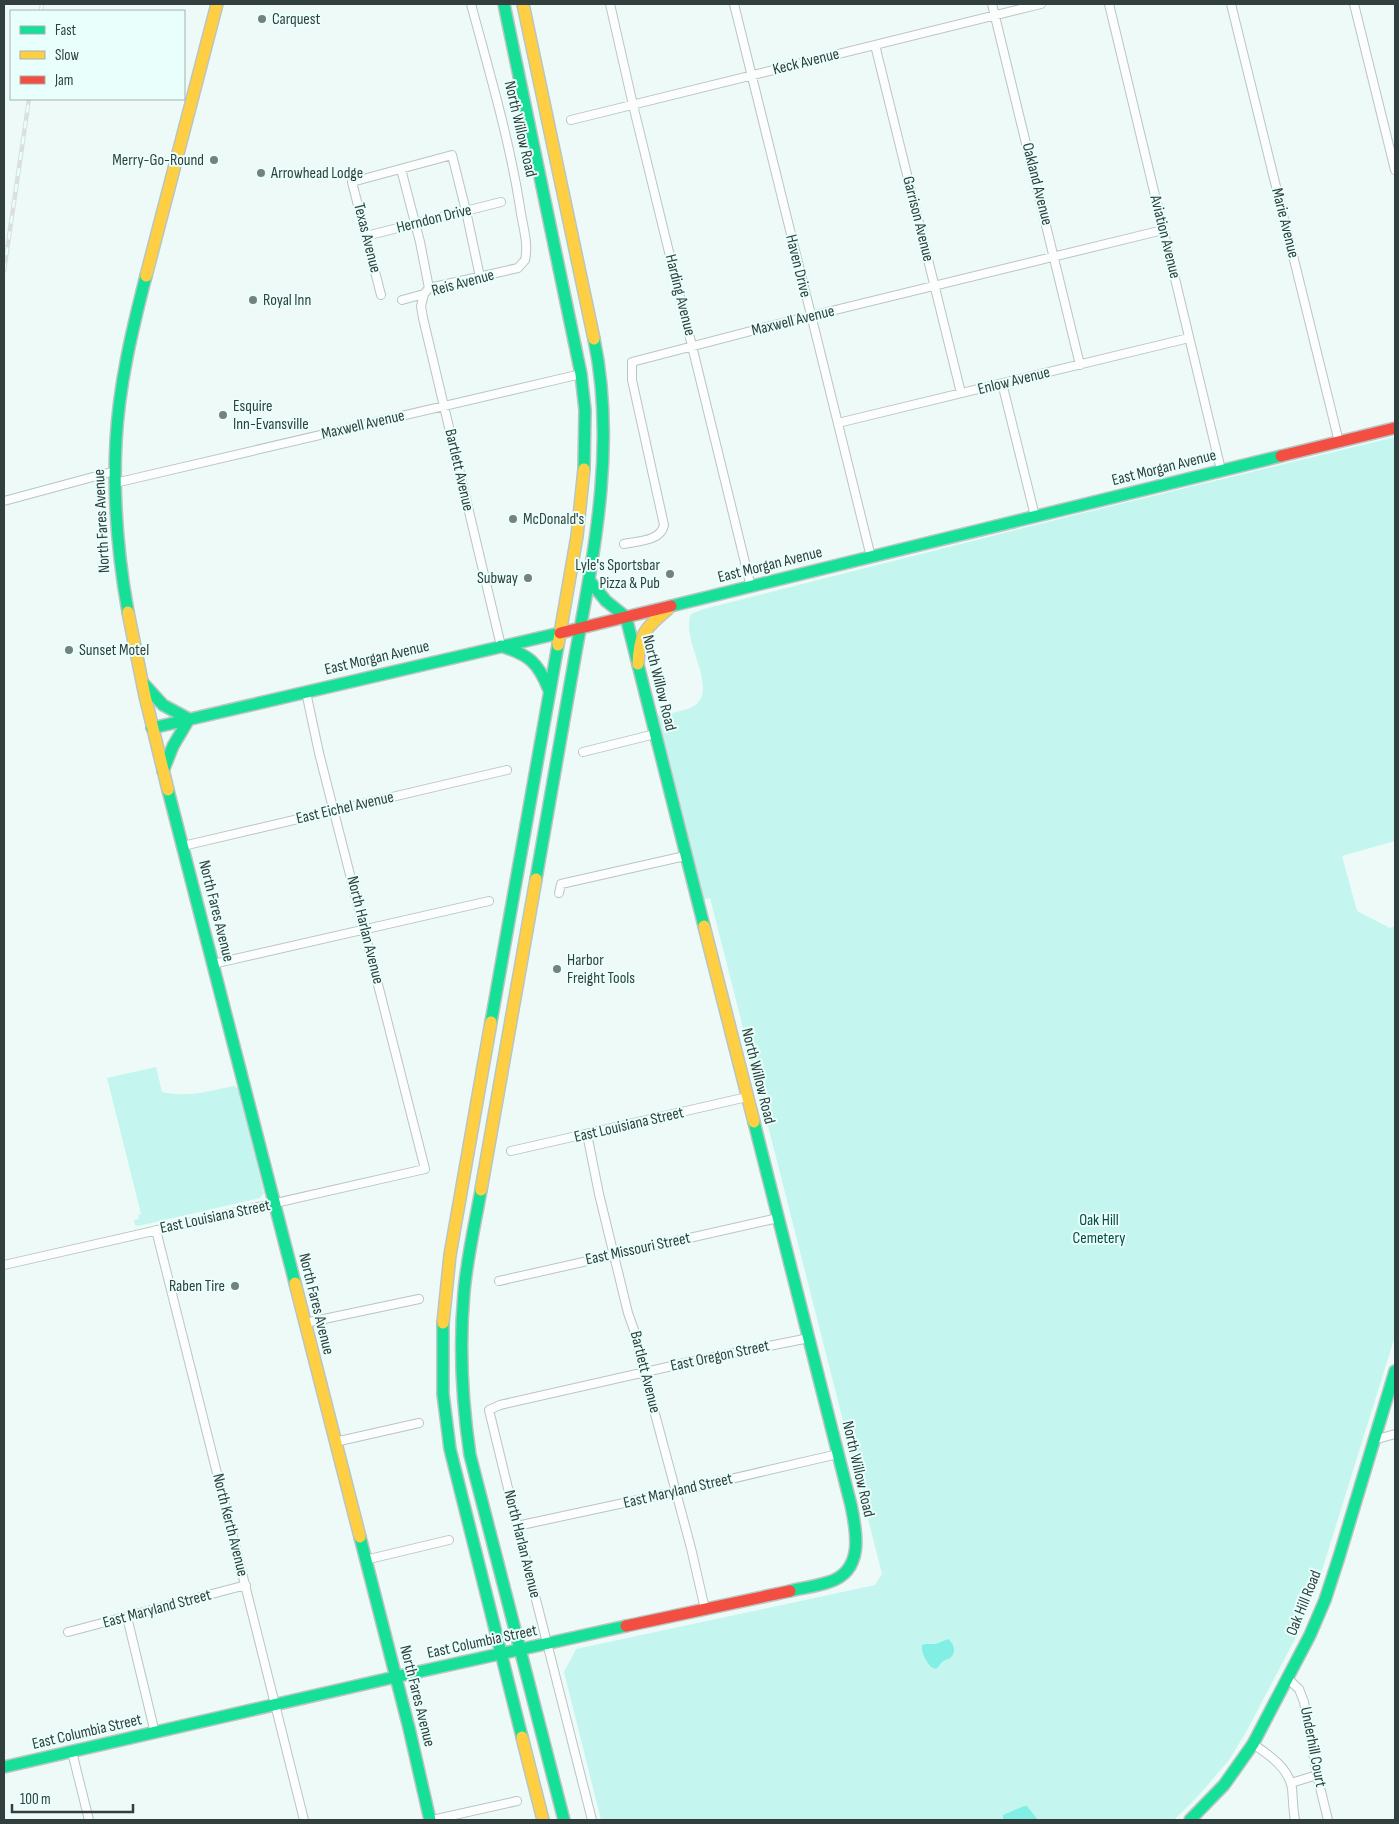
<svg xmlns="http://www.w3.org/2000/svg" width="1399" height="1824" font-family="'Sofia Sans Condensed',sans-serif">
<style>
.green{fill:#c4f6ef}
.water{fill:#81efe4}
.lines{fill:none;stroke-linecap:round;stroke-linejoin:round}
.street-casing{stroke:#b9c5c3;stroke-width:10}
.fast-casing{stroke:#b9c5c3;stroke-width:14}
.slow-casing{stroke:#b9c5c3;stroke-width:14}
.jam-casing{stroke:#b9c5c3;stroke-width:14}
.street{stroke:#fcfefe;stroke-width:8}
.fast{stroke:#16e098;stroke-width:11}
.slow{stroke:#ffcf43;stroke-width:11}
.jam{stroke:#f24e42;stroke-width:11}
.rail-casing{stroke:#dbdfde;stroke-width:4.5}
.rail{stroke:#e9fffb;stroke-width:2.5;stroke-dasharray:8;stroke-linecap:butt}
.poi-dot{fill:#73817f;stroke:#e9fffb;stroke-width:2}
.labels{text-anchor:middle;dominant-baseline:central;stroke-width:4;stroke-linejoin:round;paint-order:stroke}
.poi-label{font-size:16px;fill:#31403e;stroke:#e9fffb;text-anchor:start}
.street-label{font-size:16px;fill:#31403e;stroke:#e9fffb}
.park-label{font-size:16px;fill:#064c46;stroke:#e9fffb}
</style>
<rect width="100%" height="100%" fill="#eefaf8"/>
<!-- green -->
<path class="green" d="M1395,437V841L1342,856L1357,911L1390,928L1395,926V1336L1319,1580L1295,1639L1246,1732L1229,1760L1198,1796L1174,1820H601L564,1672L576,1649L875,1585L882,1574L710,898L702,900L656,716C666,714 686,711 694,706C720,689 680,641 691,614L704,609L1075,515Z
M156,1067L162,1092C189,1098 208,1091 234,1086L239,1089L264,1193L260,1198L138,1226L135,1225L134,1220L139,1219L138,1215L141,1214L107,1078Z"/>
<!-- water -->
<path class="water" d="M948,1639C954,1643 957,1653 950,1658C948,1659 944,1660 942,1662C940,1664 939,1666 936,1669L931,1667C926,1661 921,1653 922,1645L926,1644H936Z
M1024,1806H1027L1038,1820H1003V1815Z"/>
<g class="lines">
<!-- street casing -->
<g class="street-casing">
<path id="street" d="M610,4L633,105L751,587
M734,4L871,557
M992,4L1080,365
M1109,4L1221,470
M1231,4L1339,442
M1354,4L1395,170
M875,45L961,393
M571,120L1041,4
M401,169L420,242L429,288
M366,236L501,202
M424,294L421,306L423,318L501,646
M381,295L352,182L452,155L466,211L480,277
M402,300L424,294L429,288L518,268L525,260C529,243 522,224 520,207C509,138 489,71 471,4
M1002,383L1035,516
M838,423L1189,338
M115,483L581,374
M4,501L115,471
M624,544C638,541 661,541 664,525L632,380V362L782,323L1163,230
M583,752L655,734
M183,846L507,770
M559,893L561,884L685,856
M213,964L489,901
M587,1134L599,1194L628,1313L634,1330L644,1373L691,1548L705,1609
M511,1151L747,1097
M156,1230L304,1820
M4,1265L425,1169L319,753L306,692
M499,1281L778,1218
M305,1323L419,1299
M1374,1440L1395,1434
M335,1442L419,1423
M517,1526L675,1492L838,1454
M365,1560L449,1540
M127,1617L155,1733
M68,1632L246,1585
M1288,1679L1299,1689L1304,1702L1317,1775L1328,1820
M1253,1744C1269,1755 1288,1767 1292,1788C1293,1799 1293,1810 1295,1820
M72,1752L89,1820
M1291,1783L1317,1775
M432,1820L517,1801
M592,1820L514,1513L489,1410L500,1405L694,1361L809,1338"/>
</g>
<!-- fast casing -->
<g class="fast-casing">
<path id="fast" d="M504,4L581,374L585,410L584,469
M589,580L606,601L626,617
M671,606L1281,456
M128,612C118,556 113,498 116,441C119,385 132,330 146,276
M626,617L704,926
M501,646C529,655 538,662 549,690
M143,683L163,705L189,719L173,746L163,771
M152,728L560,633
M168,790L295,1283
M536,879C549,803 563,727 576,651C595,548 616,443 594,339
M491,1022L558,645
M754,1122L851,1505C857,1533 864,1571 829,1582C817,1586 803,1588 790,1591
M481,1190C475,1224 467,1258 464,1292C459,1347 462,1401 470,1455L564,1820
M443,1323V1394L450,1449L522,1737
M360,1537L409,1728L430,1820
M4,1767L395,1677L626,1626
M1190,1820L1224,1785L1253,1744L1310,1635L1325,1600L1339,1557L1395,1371"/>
</g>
<!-- slow casing -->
<g class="slow-casing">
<path id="slow" d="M523,4L594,339
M146,276L217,4
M128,612L145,696L168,790
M558,645L577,536L584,469
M638,664C639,633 645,629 668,609
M704,926L754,1122
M481,1190L536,879
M295,1283L360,1537
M443,1323L450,1255L491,1022
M522,1737L543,1820"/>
</g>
<!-- jam casing -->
<g class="jam-casing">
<path id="jam" d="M1281,456L1395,428
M560,633L671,606
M626,1626L790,1591"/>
</g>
<!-- street -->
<use href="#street" class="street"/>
<!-- fast -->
<use href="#fast" class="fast"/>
<!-- slow -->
<use href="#slow" class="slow"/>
<!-- jam -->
<use href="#jam" class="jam"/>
<!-- rail casing -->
<g class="rail-casing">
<path id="rail" d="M41,11L42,4
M4,271L29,99"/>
</g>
<!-- rail -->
<use href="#rail" class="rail"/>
</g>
<!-- markers -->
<g class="poi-dot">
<circle cx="262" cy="19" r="5"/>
<circle cx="214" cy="160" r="5"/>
<circle cx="261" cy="173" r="5"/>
<circle cx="253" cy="300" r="5"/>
<circle cx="223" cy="415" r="5"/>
<circle cx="513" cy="519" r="5"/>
<circle cx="670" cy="574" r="5"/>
<circle cx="528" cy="578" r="5"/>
<circle cx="69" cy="650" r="5"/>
<circle cx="557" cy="969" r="5"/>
<circle cx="235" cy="1286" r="5"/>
</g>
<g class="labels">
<!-- poi labels -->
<g class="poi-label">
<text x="272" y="19">Carquest</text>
<text x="204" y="160" text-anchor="end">Merry-Go-Round</text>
<text x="271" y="173">Arrowhead Lodge</text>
<text x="263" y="300">Royal Inn</text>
<text x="233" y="406">Esquire<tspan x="233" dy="18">Inn-Evansville</tspan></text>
<text x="523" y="519">McDonald's</text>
<text x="660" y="565" text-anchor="end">Lyle's Sportsbar<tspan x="660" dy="18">Pizza &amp; Pub</tspan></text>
<text x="518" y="578" text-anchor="end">Subway</text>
<text x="79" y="650">Sunset Motel</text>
<text x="567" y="960">Harbor<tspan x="567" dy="18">Freight Tools</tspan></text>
<text x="225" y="1286" text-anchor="end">Raben Tire</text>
</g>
<!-- street labels -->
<g class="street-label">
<text transform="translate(806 62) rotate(-14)">Keck Avenue</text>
<text transform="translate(520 129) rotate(77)">North Willow Road</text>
<text transform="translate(1037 184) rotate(76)">Oakland Avenue</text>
<text transform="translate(434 219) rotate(-14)">Herndon Drive</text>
<text transform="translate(918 219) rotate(76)">Garrison Avenue</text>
<text transform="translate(1285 223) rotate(76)">Marie Avenue</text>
<text transform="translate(1165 237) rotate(76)">Aviation Avenue</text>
<text transform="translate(367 238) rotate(76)">Texas Avenue</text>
<text transform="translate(798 266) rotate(76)">Haven Drive</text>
<text transform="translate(463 283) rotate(-15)">Reis Avenue</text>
<text transform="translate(680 295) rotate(76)">Harding Avenue</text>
<text transform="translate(793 321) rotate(-14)">Maxwell Avenue</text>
<text transform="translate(1014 381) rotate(-14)">Enlow Avenue</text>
<text transform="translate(363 425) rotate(-13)">Maxwell Avenue</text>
<text transform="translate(1164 468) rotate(-14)">East Morgan Avenue</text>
<text transform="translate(459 470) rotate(77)">Bartlett Avenue</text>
<text transform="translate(102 521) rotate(-93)">North Fares Avenue</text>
<text transform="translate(770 565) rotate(-14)">East Morgan Avenue</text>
<text transform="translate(377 658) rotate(-13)">East Morgan Avenue</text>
<text transform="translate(659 683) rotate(76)">North Willow Road</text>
<text transform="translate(345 808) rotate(-13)">East Eichel Avenue</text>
<text transform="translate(216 911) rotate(76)">North Fares Avenue</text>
<text transform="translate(365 930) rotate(76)">North Harlan Avenue</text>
<text transform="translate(758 1076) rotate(76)">North Willow Road</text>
<text transform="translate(629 1125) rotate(-13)">East Louisiana Street</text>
<text transform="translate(215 1217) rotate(-12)">East Louisiana Street</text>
<text transform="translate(638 1249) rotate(-12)">East Missouri Street</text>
<text transform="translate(316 1304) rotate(76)">North Fares Avenue</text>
<text transform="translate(720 1356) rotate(-12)">East Oregon Street</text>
<text transform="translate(645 1372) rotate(76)">Bartlett Avenue</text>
<text transform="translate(858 1469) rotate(77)">North Willow Road</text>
<text transform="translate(678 1491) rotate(-13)">East Maryland Street</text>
<text transform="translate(230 1525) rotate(76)">North Kerth Avenue</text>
<text transform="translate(522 1544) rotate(76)">North Harlan Avenue</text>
<text transform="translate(1304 1603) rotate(-68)">Oak Hill Road</text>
<text transform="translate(157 1609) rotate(-15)">East Maryland Street</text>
<text transform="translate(482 1642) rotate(-12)">East Columbia Street</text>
<text transform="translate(417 1696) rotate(76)">North Fares Avenue</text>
<text transform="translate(87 1732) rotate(-13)">East Columbia Street</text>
<text transform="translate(1313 1747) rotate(79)">Underhill Court</text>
</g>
<!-- park labels -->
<g class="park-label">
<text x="1099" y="1220">Oak Hill<tspan x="1099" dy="18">Cemetery</tspan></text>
</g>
</g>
<!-- border -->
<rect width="1399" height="1824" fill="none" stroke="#31403e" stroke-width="10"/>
<!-- legend -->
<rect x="10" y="10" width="175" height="90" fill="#e9fffb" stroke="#9fb3af"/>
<rect x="20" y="26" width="25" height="8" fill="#16e098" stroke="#9fb3af"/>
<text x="55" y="35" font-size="15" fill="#31403e">Fast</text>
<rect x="20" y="51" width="25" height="8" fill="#ffcf43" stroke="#9fb3af"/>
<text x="55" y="60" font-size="15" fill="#31403e">Slow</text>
<rect x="20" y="76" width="25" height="8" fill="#f24e42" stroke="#9fb3af"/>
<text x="55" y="85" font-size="15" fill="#31403e">Jam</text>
<!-- scale -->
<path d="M12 1804v8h121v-8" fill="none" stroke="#31403e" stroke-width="2.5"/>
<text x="20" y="1804" font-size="15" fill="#31403e" stroke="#e9fffb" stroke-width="4" paint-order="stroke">100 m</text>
</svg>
